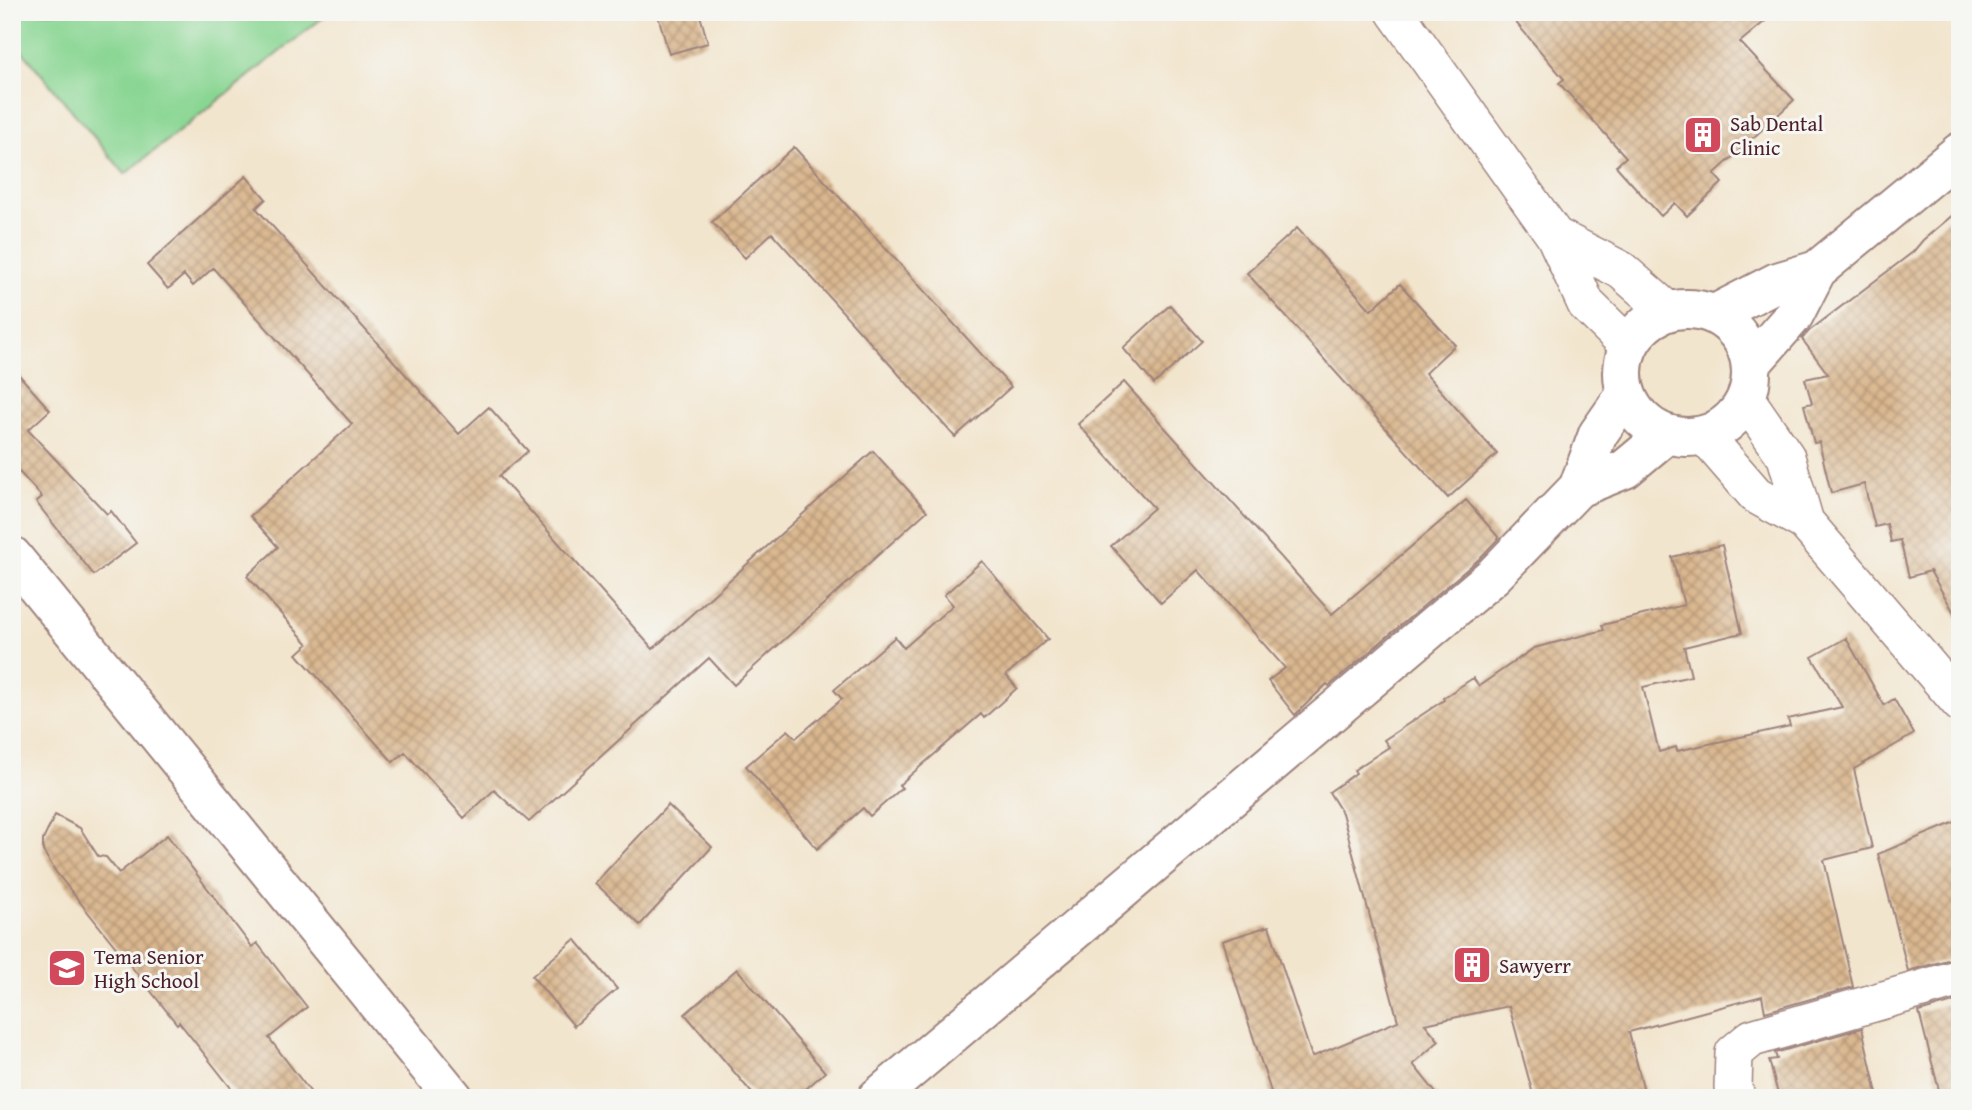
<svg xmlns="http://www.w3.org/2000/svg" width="1972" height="1110" font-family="'Gentium Book Plus',serif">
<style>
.grass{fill:#89d693;stroke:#6a7a5f;stroke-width:2}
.building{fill:url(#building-cross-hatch)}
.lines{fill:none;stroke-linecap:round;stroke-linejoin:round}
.street-casing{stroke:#9e827c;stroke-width:40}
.secondary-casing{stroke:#9e827c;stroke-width:42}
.street{stroke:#fff;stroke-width:37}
.secondary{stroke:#fff;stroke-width:38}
.labels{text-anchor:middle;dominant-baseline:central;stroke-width:6;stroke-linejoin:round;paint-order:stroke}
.poi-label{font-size:21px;fill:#4a1f2b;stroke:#f6f6f2;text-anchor:start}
</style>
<defs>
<pattern id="building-cross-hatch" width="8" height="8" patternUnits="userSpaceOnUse" patternTransform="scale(1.75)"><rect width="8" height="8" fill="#dab890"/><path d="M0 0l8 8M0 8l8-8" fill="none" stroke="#b39576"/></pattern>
</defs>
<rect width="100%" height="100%" fill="#f6f6f2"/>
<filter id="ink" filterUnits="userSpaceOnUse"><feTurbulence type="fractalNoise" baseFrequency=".0143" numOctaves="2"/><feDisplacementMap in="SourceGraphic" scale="14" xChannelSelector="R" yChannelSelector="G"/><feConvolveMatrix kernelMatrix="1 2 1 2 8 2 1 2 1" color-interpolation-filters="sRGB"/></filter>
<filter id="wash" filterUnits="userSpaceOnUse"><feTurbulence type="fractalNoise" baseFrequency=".00686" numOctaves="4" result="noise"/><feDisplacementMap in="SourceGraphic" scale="28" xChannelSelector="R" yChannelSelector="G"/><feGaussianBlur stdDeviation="1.57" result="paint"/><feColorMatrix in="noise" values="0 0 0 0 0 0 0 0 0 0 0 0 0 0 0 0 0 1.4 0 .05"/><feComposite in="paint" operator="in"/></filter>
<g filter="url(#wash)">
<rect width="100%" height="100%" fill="#f2e5ce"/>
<!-- grass -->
<path class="grass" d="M12,12H330L125,174L12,39Z"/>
<g id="blocks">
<!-- building -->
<path class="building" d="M657,12H699L708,43L669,54Z
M1507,12H1776L1740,42L1794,100L1714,174L1722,183L1687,216L1675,203L1661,216L1616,166L1626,157L1559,83L1564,79Z
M794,147L1011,387L955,437L772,233L745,258L712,222Z
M246,176L266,199L256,208L459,434L489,407L528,451L499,476L653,649L873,451L927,511L734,685L709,658L529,822L494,790L464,818L405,752L393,762L297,654L308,644L247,576L278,547L250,516L352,424L213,268L193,286L184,275L168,289L147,265Z
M1960,209V623L1930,571L1909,577L1900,540L1891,542L1887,524L1875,527L1864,484L1831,493L1819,442L1814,443L1804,405L1812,403L1805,379L1828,374L1802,339L1809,331L1913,252L1923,240Z
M1297,228L1371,310L1400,284L1455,345L1425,373L1497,454L1448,498L1247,273Z
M1170,305L1202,341L1154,384L1123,348Z
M12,367L50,410L28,430L107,514L111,511L136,543L94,575L36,502L42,497L12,464Z
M1124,382L1332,614L1466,500L1499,538L1479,559L1329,686L1327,684L1295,715L1268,681L1285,668L1198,570L1161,603L1111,546L1154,508L1078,424Z
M1722,545L1742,633L1684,647L1691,676L1643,687L1659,752L1676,747L1677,751L1790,726L1788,719L1842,707L1812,657L1846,638L1884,705L1894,699L1914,734L1854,769L1872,848L1824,860L1853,987L1765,1012L1762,996L1629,1032L1644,1091L1617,1098H1534L1509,1006L1425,1024L1439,1041L1413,1064L1440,1098H1273L1222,941L1269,926L1312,1057L1398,1021L1342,813L1329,792L1356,773L1354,770L1389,747L1384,740L1444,700L1443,698L1473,678L1479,686L1534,648L1604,630L1602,625L1684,605L1672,557Z
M982,561L1048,639L1006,675L1017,688L984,718L981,714L899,785L902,788L870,816L863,808L817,849L746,766L788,730L796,738L842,699L834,690L895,637L904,648L953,605L944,595Z
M668,805L712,847L640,925L595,883Z
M55,815L80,828L98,856L106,857L119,873L167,835L252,947L257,943L307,1007L269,1038L315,1098H239L179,1022L177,1024L56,872L43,851V840Z
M1960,820V949L1949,951L1951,959L1908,971L1878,854Z
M575,939L617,989L574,1026L532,976Z
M737,969L825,1072L796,1098H756L685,1014Z
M1960,1000V1098H1941L1919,1012Z
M1862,1028L1878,1098H1779L1769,1060L1777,1059L1775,1053Z"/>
</g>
</g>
<g filter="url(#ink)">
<use href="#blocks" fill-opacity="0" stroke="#9e827c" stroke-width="2"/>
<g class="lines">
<!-- street casing -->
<g class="street-casing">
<path id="street" d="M1395,12L1555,236L1586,304L1629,346
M1555,236L1621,270L1668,311
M1746,399L1786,457L1805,522
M1704,435L1756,495L1805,522L1960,703
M1737,1098L1733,1087L1734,1053L1752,1038L1960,978"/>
</g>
<!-- secondary casing -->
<g class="secondary-casing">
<path id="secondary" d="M1623 373a64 64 0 1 1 128 0a64 64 0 1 1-128 0Z
M1715,314L1777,282L1817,270L1960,152
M1751,364L1794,315L1817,270
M1578,488L1625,469L1667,434
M12,556L454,1098
M877,1098L1494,575L1578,488L1598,434L1626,394"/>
</g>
<!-- street -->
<use href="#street" class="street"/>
<!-- secondary -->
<use href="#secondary" class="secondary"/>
</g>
</g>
<!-- icons -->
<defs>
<g id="building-square" transform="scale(2.0125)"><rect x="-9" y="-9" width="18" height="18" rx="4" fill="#d1495b" stroke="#f6f6f2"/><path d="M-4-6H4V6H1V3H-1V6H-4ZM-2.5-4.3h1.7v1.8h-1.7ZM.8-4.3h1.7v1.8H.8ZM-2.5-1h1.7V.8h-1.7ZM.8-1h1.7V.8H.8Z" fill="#fff"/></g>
<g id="school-square" transform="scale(2.0125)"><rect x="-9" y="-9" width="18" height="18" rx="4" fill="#d1495b" stroke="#f6f6f2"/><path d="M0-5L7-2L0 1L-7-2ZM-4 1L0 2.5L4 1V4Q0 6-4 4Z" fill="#fff"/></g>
</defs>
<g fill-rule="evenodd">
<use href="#building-square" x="1703" y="135"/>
<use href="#building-square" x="1472" y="965"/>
<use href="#school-square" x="67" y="968"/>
</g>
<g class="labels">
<!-- poi labels -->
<g class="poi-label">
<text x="1730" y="123">Sab Dental<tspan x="1730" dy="24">Clinic</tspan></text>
<text x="94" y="956">Tema Senior<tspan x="94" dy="24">High School</tspan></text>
<text x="1499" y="965">Sawyerr</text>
</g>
</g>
<!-- margin -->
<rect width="1972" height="1110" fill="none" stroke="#f6f6f2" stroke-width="42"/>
</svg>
